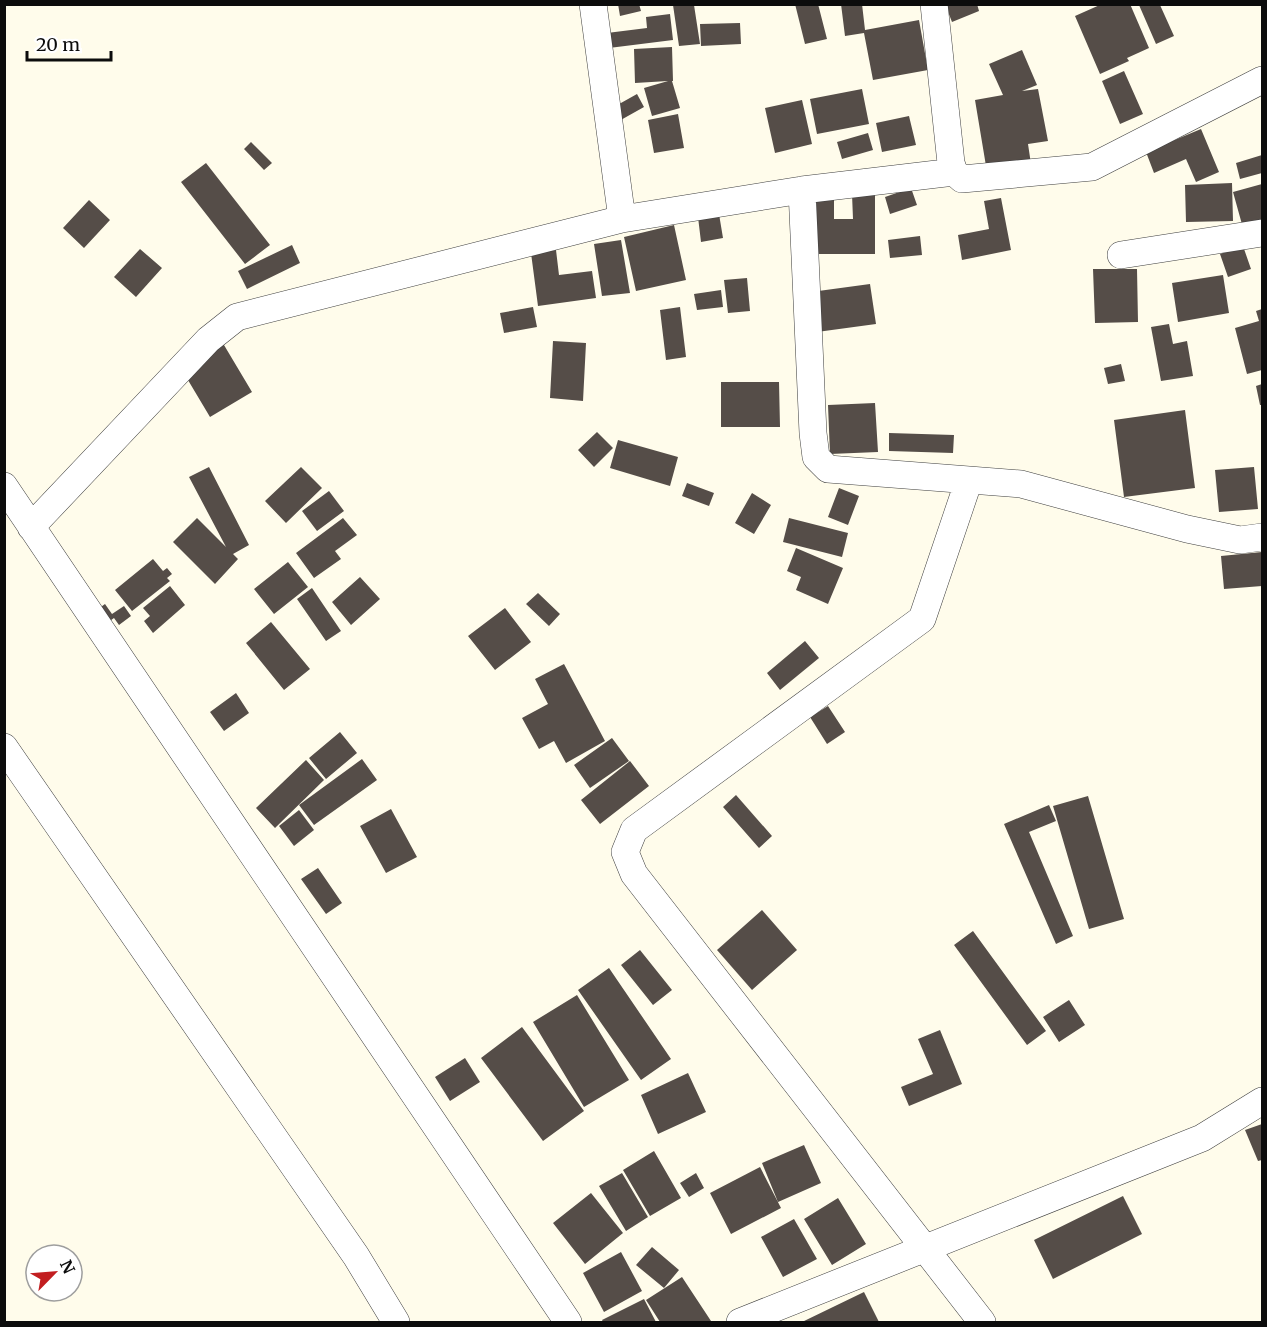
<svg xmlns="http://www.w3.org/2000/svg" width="1267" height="1327" font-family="Merriweather,serif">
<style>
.building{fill:#554d48}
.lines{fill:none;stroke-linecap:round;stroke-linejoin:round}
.street-casing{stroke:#3f3f3f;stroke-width:28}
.street{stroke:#fff;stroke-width:27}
</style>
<rect width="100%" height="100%" fill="#fffceb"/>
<!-- building -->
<path class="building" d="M618,4H639L641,11L620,16Z
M795,4H818L827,39L805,44Z
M841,4H862L865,30L919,20L928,70L873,80L864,33L845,36Z
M945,4H977L979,11L952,22Z
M1102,4H1130L1149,48L1127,58L1129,61L1100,74L1075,16Z
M673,5H694L700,44L679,46Z
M1139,5H1160L1174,36L1156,44Z
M670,14L673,40L609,48L607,33L647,28L646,17Z
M740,23L741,44L701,46L700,24Z
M672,47L673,81H672L680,108L652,116L644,88L668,81L635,83L634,49Z
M1022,50L1037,85L1022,91L1038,89L1048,141L1028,144L1031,164L987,172L975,100L1003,95L989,64Z
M1124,71L1143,114L1120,124L1102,81Z
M862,89L869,124L817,134L810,99Z
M637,94L644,107L619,121L612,108Z
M802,100L812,144L775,153L765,108Z
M678,114L684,148L654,153L648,120Z
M909,116L916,145L882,152L876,123Z
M1201,129L1219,172L1196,182L1186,159L1154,173L1146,152Z
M868,133L873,150L842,159L837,142Z
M251,142L272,163L264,170L244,149Z
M1262,155V173L1240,179L1236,163Z
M206,163L270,245L245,264L181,182Z
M1232,183L1233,221L1186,222L1185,185Z
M1262,184V223L1243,228L1233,192Z
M911,188L917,205L890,214L885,197Z
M852,194H875V254H812V198H834V219H853Z
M1001,198L1011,250L962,260L958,235L989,229L984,201Z
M89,200L110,220L84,248L63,228Z
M719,214L723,238L701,242L698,217Z
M674,225L686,280L636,291L624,237Z
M920,236L922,255L890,258L888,240Z
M621,240L630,293L602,296L594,244Z
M292,245L300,263L247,289L238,271Z
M1243,246L1251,269L1228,277L1220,254Z
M140,249L162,268L136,297L114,277Z
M556,250L559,275L592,271L596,298L538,306L531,253Z
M1093,269H1137L1138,322L1095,323Z
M1223,275L1229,313L1178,322L1172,283Z
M747,278L750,311L728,313L724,280Z
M870,284L876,324L817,332L811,292Z
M721,290L723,307L697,310L694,294Z
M533,307L537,327L504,333L500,313Z
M680,307L686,357L666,360L660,310Z
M1262,309V370L1247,374L1235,328L1259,321L1256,311Z
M1169,324L1173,344L1187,341L1193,376L1161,381L1151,327Z
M221,340L252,392L210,417L179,365Z
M553,341L586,343L583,401L550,398Z
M1121,364L1125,381L1108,384L1104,368Z
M721,382H779L780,427H721Z
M1262,384V405H1260L1256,386Z
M875,403L878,452L830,454L828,405Z
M1185,410L1195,488L1124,497L1114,420Z
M597,432L613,448L594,467L578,450Z
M889,433L954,435L953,453L889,451Z
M618,440L678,457L670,486L610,468Z
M209,467L249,545L233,554L238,559L215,584L173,542L197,518L226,547L189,477Z
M301,467L322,488L286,523L265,501Z
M1254,467L1258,509L1219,512L1215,470Z
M687,483L714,493L709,506L682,496Z
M839,488L859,496L848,525L828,517Z
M329,491L344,511L317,531L302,511Z
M752,493L771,505L754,534L735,523Z
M343,518L357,535L335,551L341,559L314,578L296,553Z
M789,518L848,533L842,557L783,542Z
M796,548L843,568L828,604L796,590L801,577L787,571Z
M1262,552V586L1224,589L1221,556Z
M153,559L163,571L167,568L172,574L167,578L170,581L132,611L115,590Z
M288,562L308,587L274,614L254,589Z
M360,577L380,599L351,625L332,602Z
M170,586L185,605L153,633L144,621L150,616L143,608Z
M312,588L341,631L326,641L297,599Z
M538,593L560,614L549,626L526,604Z
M105,604L112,614L124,606L131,616L119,625L114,618L107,623L98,609Z
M505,608L531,642L495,670L468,636Z
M271,622L310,669L284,690L246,643Z
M805,641L819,658L780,690L767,673Z
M564,664L605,741L566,763L554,741L539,749L522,718L548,704L535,679Z
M236,693L249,713L224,731L210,712Z
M828,706L845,732L827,744L810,717Z
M340,732L357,753L326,779L309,758Z
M612,738L629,761L590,788L574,765Z
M362,759L377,780L314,825L299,805Z
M306,760L324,780L275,828L256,808Z
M630,761L649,786L600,824L581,800Z
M736,795L772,836L759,848L723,807Z
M1088,796L1124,919L1089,929L1053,806Z
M1049,805L1056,821L1029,832L1073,936L1056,944L1004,824Z
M391,809L417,857L386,873L360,826Z
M299,810L314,830L294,846L279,826Z
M318,868L342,903L326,914L301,879Z
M762,910L797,950L752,990L717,950Z
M973,931L1046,1031L1027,1045L954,945Z
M640,950L672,990L653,1005L621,965Z
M609,968L671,1059L641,1080L578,990Z
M577,995L629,1080L584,1107L533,1022Z
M1069,1000L1085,1025L1059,1042L1043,1017Z
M522,1027L584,1111L543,1141L481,1058Z
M940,1030L962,1084L909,1106L901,1087L933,1074L918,1039Z
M465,1058L480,1082L450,1101L435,1077Z
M688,1073L706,1112L658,1134L641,1095Z
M1262,1124V1160L1258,1161L1245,1130Z
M804,1145L821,1183L778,1202L762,1163Z
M654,1151L681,1198L650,1216L623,1170Z
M760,1167L781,1208L731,1234L710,1193Z
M622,1173L648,1217L626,1231L599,1186Z
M696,1173L704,1188L689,1197L680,1183Z
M591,1193L623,1233L585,1264L553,1223Z
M1123,1196L1142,1234L1053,1279L1034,1240Z
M838,1198L866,1244L832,1265L804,1219Z
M794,1219L817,1259L783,1277L761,1237Z
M652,1247L679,1270L664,1288L636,1265Z
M621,1252L642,1291L604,1312L583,1273Z
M682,1277L711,1321L708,1322H660L646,1300Z
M864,1292L879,1322H802Z
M644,1299L656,1322H603L602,1320Z"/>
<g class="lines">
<!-- street casing -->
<g class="street-casing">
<path id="street" d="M593,4L622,219
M934,4L951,163L954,172L962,179L1092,167L1262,80
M802,190L813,433L816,457L828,469L1021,484L1187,529L1240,540L1262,537
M1121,255L1262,233
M969,480L922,619L634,830L625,852L634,874L982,1322
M4,486L568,1322
M31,527L208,340L237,317L622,219L802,190L954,172
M4,747L356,1256L396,1322
M740,1322L1202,1138L1262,1101"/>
</g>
<!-- street -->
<use href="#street" class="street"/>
</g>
<!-- border -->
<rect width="1267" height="1327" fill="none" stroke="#0c0c0c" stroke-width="12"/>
<!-- north arrow -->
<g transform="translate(54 1273) rotate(65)"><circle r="28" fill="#ffffff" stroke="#9e9e9e" stroke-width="1.5"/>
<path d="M0-4.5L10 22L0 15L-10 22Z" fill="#c21e20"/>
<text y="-9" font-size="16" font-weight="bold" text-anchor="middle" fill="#0c0c0c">N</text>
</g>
<!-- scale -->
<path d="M27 51v9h84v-9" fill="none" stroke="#0c0c0c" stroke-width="3"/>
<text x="36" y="51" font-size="18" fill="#0c0c0c" stroke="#ffffff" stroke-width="4.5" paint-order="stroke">20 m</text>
</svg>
